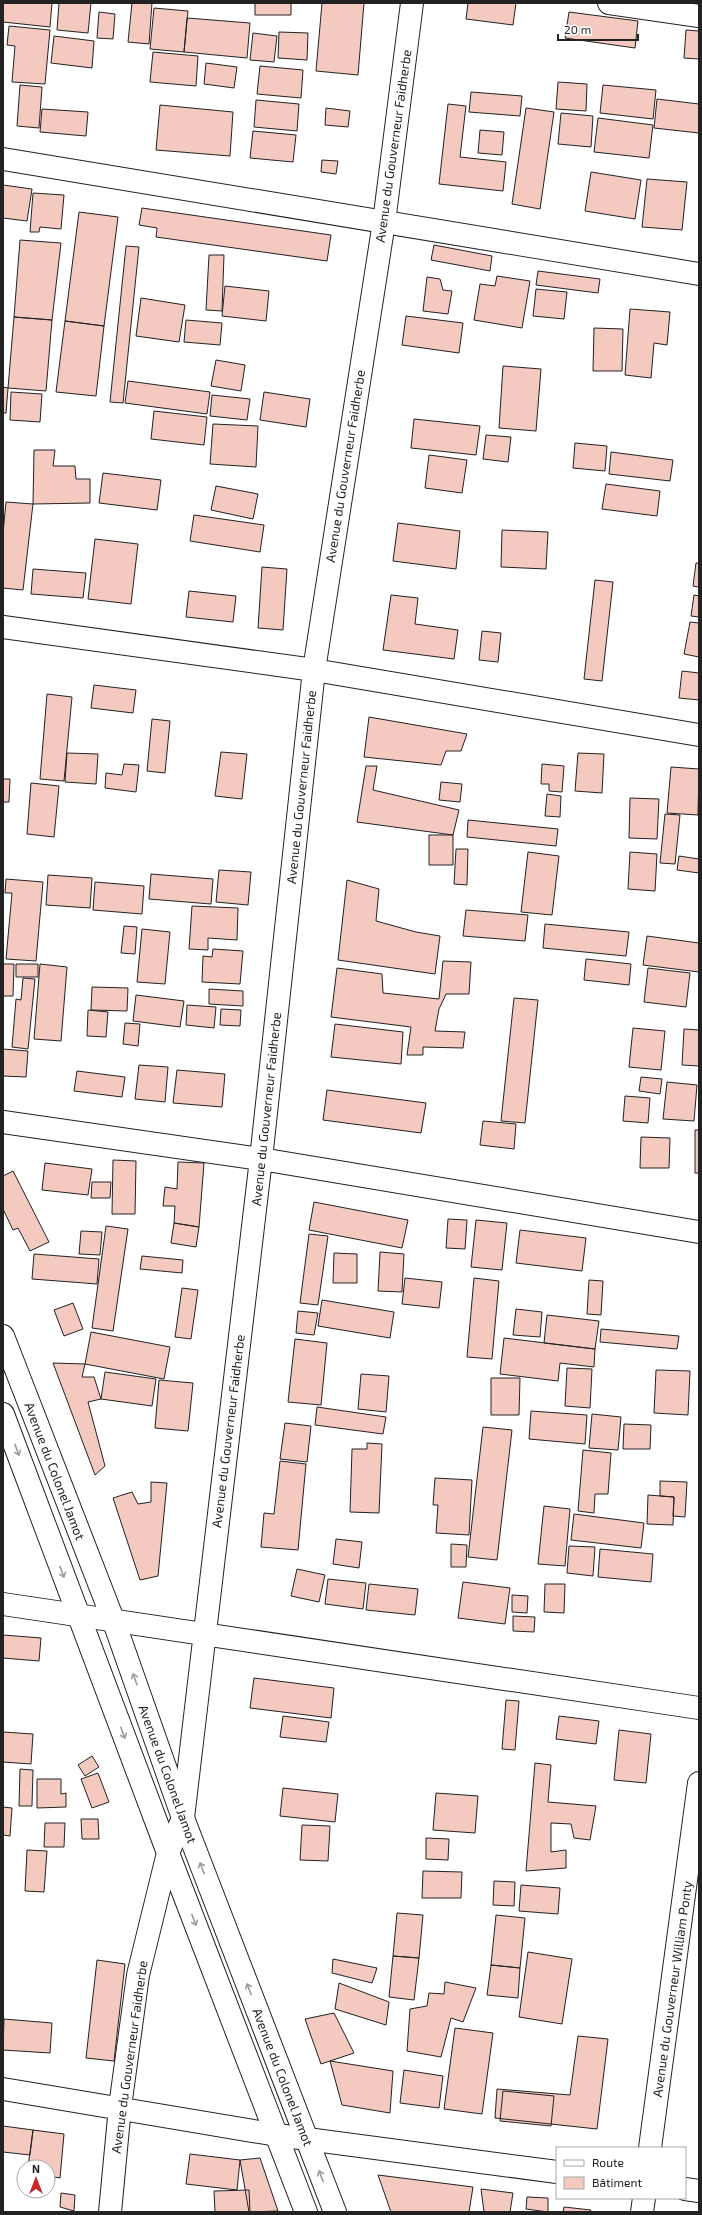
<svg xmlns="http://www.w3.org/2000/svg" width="702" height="2215" font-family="'Exo 2',sans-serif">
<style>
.building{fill:#f3c9c0;stroke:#222}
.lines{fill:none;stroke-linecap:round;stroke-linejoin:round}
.street-casing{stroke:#222;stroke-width:24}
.primary-casing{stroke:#222;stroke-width:24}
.street{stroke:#fff;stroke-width:22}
.primary{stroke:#fff;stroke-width:22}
.oneway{stroke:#9c9c9c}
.labels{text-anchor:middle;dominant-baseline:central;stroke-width:3;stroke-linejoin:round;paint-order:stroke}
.street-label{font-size:13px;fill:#222;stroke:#fff}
</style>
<rect width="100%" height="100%" fill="#fff"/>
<!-- building -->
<path class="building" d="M3,3H52L50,27L3,22Z
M59,3H91L88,33L57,30Z
M132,3H152L149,44L128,42Z
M255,3H291V15H255Z
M322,3H364L358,75L316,71Z
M468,3H516L513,25L466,19Z
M154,8L188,11L184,52L150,49Z
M99,12L115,14L113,39L97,38Z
M569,12L638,21L635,48L565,38Z
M187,18L250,23L247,58L184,52Z
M9,26L50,30L45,84L12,82L15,46L7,45Z
M686,30L699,31V59L684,58Z
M279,32L308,33L307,60L278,58Z
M253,33L277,36L274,62L250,60Z
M54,36L94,41L92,68L51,63Z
M153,52L198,56L196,86L150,82Z
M206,63L237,67L234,88L204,84Z
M260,66L303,70L301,98L257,94Z
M558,82L587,84L586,111L556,109Z
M20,85L42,87L39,128L17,126Z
M603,85L656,90L653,119L600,113Z
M471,92L522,96L520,116L469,112Z
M657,99L699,104V133L654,128Z
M256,100L299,104L297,131L254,127Z
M448,104L466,106L460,157L506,162L503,191L439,184Z
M160,105L233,112L230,156L156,150Z
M326,108L350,111L348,127L325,125Z
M526,108L554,112L540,209L512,204Z
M42,109L88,112L86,136L40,132Z
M561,113L593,116L591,147L558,144Z
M598,118L653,125L649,158L594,152Z
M480,130L504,132L502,155L478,153Z
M253,131L296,135L293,162L250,158Z
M322,160L338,161L336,174L321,172Z
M591,172L641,180L635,219L585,211Z
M647,179L687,182L682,230L642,227Z
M3,185L32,189L27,221L3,218Z
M33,193L64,195L61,229L40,227L39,232H30Z
M142,208L331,235L327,261L156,237L157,228L139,225Z
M79,212L118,217L104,326L65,321Z
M20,240L61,243L52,320L14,317Z
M434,245L492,256L490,271L431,260Z
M126,246L139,247L123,403L110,402Z
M209,255H224L222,311L206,310Z
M538,271L600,279L598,293L536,285Z
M497,276L530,281L522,328L474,320L480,284L495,286Z
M427,277L440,279L443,290L452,291L448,314L423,311Z
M225,286L269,291L266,321L222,316Z
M536,289L567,292L564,319L533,316Z
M141,298L185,305L179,342L136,336Z
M630,309L670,312L667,345L654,343L651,378L625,375Z
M406,316L463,323L459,353L402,345Z
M14,317L52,320L46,391L8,388Z
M186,320L222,323L220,345L184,342Z
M65,321L104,326L96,396L56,392Z
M594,328L623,329L622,371H593Z
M216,360L245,365L241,391L211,386Z
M503,366L541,369L536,431L499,428Z
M128,381L210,392L207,414L125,403Z
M3,387L8,388L6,413H3Z
M11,392L42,394L40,422L10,420Z
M264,392L310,399L306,427L260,420Z
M212,395L250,399L247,420L210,416Z
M154,411L207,417L204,445L151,439Z
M414,419L480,426L476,455L411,448Z
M213,424L258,426L256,467L210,464Z
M486,435L511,437L508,462L483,459Z
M575,443L607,446L605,471L573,468Z
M34,450H55L53,466H75L76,479H90V503L33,504Z
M611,452L673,460L670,481L609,474Z
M429,455L467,460L462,493L425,488Z
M103,473L161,480L157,510L99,503Z
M606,484L660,491L657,516L602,509Z
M216,486L258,494L253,519L211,510Z
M6,502L33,504L23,590L3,588V533Z
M194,515L264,525L260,552L190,541Z
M398,523L460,531L456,569L393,561Z
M502,530L548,532L546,569L501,567Z
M95,539L138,544L131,604L88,599Z
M696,563H699V587L693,586Z
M262,567L287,569L283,630L258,628Z
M33,569L86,573L83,598L31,594Z
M595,580L613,582L602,681L584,679Z
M189,591L236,596L233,622L186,617Z
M391,595L418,598L415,624L458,630L454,659L383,650Z
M694,595L699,596V617L691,616Z
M690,622L699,623V657L684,654Z
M482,631L501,633L498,662L479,660Z
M682,671L699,673V700L679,698Z
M94,685L136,690L133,713L91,708Z
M47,694L72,697L64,781L40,779Z
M369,717L467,734L461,751H446L441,765L364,757Z
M152,719L170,721L165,773L147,771Z
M221,752L247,754L242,799L215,796Z
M67,753L98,754L96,784L65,782Z
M578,753L604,754L602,793L575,791Z
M124,764L139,765L136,792L105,788L106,773L122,775Z
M542,764L564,766L562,792L549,791V784H541Z
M366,766H377L373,790L459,810L453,835L357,822Z
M671,767L699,769L698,815L667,813Z
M3,779H10L9,802H3Z
M441,782L462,784L460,802L439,800Z
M31,783L59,786L54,837L27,834Z
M547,794L561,796L560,817L545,816Z
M630,798L659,799L657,839L629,838Z
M665,814L680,815L675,864L660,863Z
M468,820L558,829L556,846L467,837Z
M429,835H453V865H429Z
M456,849H468L467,885L454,884Z
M528,852L559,856L552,915L521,912Z
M630,852L657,854L655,891L628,889Z
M679,856L699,859V873L677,870Z
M219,870L251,872L248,905L216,902Z
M151,874L213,879L211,904L149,899Z
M48,875L92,878L90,908L46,905Z
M6,879L43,882L36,961L6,959L12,893H5Z
M347,880L379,889L376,921L416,932L440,936L435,974L338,960Z
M95,882L144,886L142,914L93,910Z
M192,906L238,908L237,940L208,938V950L189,949Z
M466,910L528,915L525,941L463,936Z
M545,924L629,932L626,956L543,948Z
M124,926L137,927L135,954L121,953Z
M142,929L170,932L165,984L137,982Z
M647,936L699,943V972L643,965Z
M213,949L243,951L240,984L202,982L203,956L212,957Z
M586,959L631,964L629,985L584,980Z
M443,961L471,962L469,994H446L439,1009L435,1031L465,1032L463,1048L423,1047V1055H407L411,1027L331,1017L337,968L382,974L383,993L439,999Z
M3,964H14L13,996H3Z
M16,964H38V977H16Z
M40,964L67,967L61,1041L34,1039Z
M648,968L690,973L686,1007L644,1002Z
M23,978L35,979L28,1049L12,1047L16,999L21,1000Z
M92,987L128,988L127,1011L91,1010Z
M209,989L243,991V1006L209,1004Z
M136,995L184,1001L180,1027L133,1021Z
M514,998L538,1000L525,1123L501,1121Z
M187,1005L216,1007L214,1028L186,1025Z
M221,1009L241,1010L240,1026L220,1025Z
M88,1010L108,1012L106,1037L87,1036Z
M125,1023L140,1024L138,1046L123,1044Z
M335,1024L403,1032L401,1064L331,1057Z
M633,1028L665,1031L661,1070L629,1067Z
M684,1029L699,1030V1066L682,1065Z
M3,1049L28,1051L26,1077L3,1076Z
M139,1065L168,1067L165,1102L135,1099Z
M177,1070L225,1074L222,1107L173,1103Z
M77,1071L125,1077L122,1097L74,1091Z
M641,1077L662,1079L660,1094L639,1091Z
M667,1082L697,1085L694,1121L663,1119Z
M327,1090L426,1103L421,1133L323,1120Z
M625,1096L650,1098L648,1123L623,1121Z
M483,1121L516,1124L514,1149L480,1145Z
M695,1130H699V1173H695Z
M641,1137L670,1138L669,1168H640Z
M113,1160L136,1161L135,1214H112Z
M178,1162L204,1163L199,1227L174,1223L175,1206H163L165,1187L177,1189Z
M45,1163L92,1169L88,1195L42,1190Z
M13,1171L49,1242L30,1251L18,1228L13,1230L3,1209V1176Z
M92,1182H111L110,1198H91Z
M314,1202L408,1220L402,1248L309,1230Z
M448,1219L467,1220L465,1249L446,1248Z
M476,1220L507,1223L502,1270L471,1267Z
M174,1223L199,1227L196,1247L171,1243Z
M106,1226L128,1229L113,1331L92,1328Z
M520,1230L586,1238L582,1271L516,1263Z
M81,1231L102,1232L100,1255L79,1254Z
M309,1234L328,1236L318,1305L300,1303Z
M380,1252L404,1254L402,1292L378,1291Z
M334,1253L357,1254V1283H333Z
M34,1254L99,1259L97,1284L32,1279Z
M142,1256L183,1260L182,1273L140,1269Z
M405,1278L442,1282L439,1308L402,1304Z
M474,1278L499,1281L492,1359L467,1357Z
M589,1280L603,1281L601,1315L587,1314Z
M182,1288L198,1290L191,1339L175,1337Z
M322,1300L394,1312L390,1338L318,1326Z
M73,1303L83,1329L64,1336L54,1310Z
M516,1309L542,1312L540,1337L513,1335Z
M298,1311L318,1313L314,1335L296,1333Z
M547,1315L599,1321L595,1349L544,1343Z
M601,1329L679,1336L677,1349L600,1342Z
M91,1332L170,1347L164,1379L85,1364Z
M504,1338L595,1349L594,1367L560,1363L558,1381L500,1374Z
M295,1339L327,1343L321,1405L288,1402Z
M53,1363L85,1364L82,1377H94L101,1399L88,1402L105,1466L95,1475Z
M567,1368L592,1369L590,1408L565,1406Z
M656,1370L690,1371L688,1415L654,1413Z
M105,1372L156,1379L152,1406L101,1399Z
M361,1374L389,1376L386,1412L358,1409Z
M491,1378H520L519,1415H491Z
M159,1380L193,1383L188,1431L155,1428Z
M317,1407L386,1417L383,1434L315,1425Z
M531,1411L587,1415L585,1444L529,1439Z
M592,1414L621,1417L618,1450L589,1448Z
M285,1423L311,1426L307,1462L280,1459Z
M624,1424L651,1425L650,1449H623Z
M483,1427L512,1430L497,1560L468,1557Z
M367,1443L382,1444L379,1513L350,1512L352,1449H367Z
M583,1450L611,1453L608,1494H595L594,1513L578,1511Z
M280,1461L306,1464L298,1550L261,1547L264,1513L274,1514Z
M435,1478L472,1480L469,1535L436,1533L438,1505H433Z
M660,1481L687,1482L685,1517L673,1516L674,1497L660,1496Z
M151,1482L167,1483L158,1576L140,1580L113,1498L132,1492L138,1504L151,1502Z
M648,1495L674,1497L673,1525L647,1524Z
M544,1506L570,1509L565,1566L538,1564Z
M574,1514L644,1523L641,1548L571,1540Z
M336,1539L362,1542L359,1568L333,1564Z
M451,1544L467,1545L466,1567H451Z
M569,1546L595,1547L593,1576L567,1573Z
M600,1549L653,1554L651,1582L598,1577Z
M297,1569L325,1575L319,1602L291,1596Z
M328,1579L366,1583L363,1609L325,1604Z
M463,1582L510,1588L505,1624L458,1618Z
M369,1584L418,1589L415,1615L366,1610Z
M545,1584H565L564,1613L544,1612Z
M512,1595L528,1596L527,1613L512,1612Z
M513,1616L535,1617L534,1632L513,1631Z
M3,1635L41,1638L39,1661L3,1658Z
M254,1678L334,1688L331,1718L250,1708Z
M506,1700L519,1701L515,1750L502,1749Z
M283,1716L329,1722L326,1742L280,1737Z
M559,1716L599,1721L596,1744L556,1739Z
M619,1730L651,1734L646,1783L614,1780Z
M3,1732L33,1734L31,1764L3,1762Z
M92,1756L99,1767L85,1776L78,1765Z
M535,1763L551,1765L548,1802L596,1806L590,1840L574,1838L571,1824L551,1823V1852L566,1850V1868L526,1871Z
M20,1769L33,1770L32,1806H19Z
M98,1773L109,1802L92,1808L81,1779Z
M37,1779H61V1794L66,1793V1807L37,1808Z
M283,1788L338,1794L335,1822L280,1816Z
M436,1793L478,1796L475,1833L433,1830Z
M3,1807L12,1808L10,1836L3,1835Z
M81,1819H98L99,1839H82Z
M45,1823H65L64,1847H44Z
M302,1825L330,1826L328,1861L300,1860Z
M426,1838L449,1839L448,1860L426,1859Z
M27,1850L47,1851L44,1892L25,1891Z
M423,1871L462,1872L461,1898H422Z
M494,1881L515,1882L514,1906L493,1905Z
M521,1885L560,1888L558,1914L519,1911Z
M397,1913L423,1915L419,1958L393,1956Z
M496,1915L525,1918L520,1968L491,1965Z
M528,1952L572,1959L562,2024L519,2017Z
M393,1956L419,1958L414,2000L389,1997Z
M333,1959L377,1968L372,1983L332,1973Z
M97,1960L125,1964L114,2061L86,2058Z
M491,1965L520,1968L518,1998L487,1995Z
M445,1982L476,1988L463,2022L451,2018L441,2057L407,2051L410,2009L427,2006L429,1993L444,1994Z
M339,1983L389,2002L386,2025L335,2009Z
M334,2013L354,2053L321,2064L305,2019Z
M4,2019L52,2023L50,2053L3,2050Z
M455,2028L493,2033L482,2114L444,2109Z
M578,2036L608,2039L597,2129L495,2118L497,2089L570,2095Z
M330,2061L393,2071L390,2113L342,2105Z
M404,2070L443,2076L439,2108L400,2103Z
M503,2091L554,2096L551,2126L500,2121Z
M3,2126L33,2130L30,2155L3,2152Z
M33,2130L64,2134L60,2178L48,2176V2167H28Z
M190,2154L240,2160L237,2190L186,2184Z
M260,2158L278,2211L249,2212L240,2160Z
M378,2175L473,2187L469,2212H391Z
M481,2189L513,2193L510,2212H484Z
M249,2190L250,2212H215L214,2191Z
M61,2193L75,2195L74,2211L60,2207Z
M527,2197L548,2198V2212L526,2209Z
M564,2207L591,2210L590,2212H563Z"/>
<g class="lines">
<!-- street casing -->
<g class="street-casing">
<path id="street" d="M609,3L699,16
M3,159L699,274
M3,627L314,670L699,735
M3,1122L261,1159L699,1232
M3,1604L699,1708
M3,2089L277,2135L557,2172
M650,2148L699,1783
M685,2189L699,2191
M110,2212L120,2107L138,1975L168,1853L183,1818L261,1159L314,670L384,222L412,3
M642,2212L644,2198"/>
</g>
<!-- primary casing -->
<g class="primary-casing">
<path id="primary" d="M3,1336L114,1622L183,1818L335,2212
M3,1414L168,1853L306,2212"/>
</g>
<!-- street -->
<use href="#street" class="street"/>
<!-- primary -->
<use href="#primary" class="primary"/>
</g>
<!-- one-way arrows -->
<defs><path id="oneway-shaft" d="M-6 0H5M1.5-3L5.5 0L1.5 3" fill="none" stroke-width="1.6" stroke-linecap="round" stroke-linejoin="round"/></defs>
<g class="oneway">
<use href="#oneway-shaft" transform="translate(17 1450) rotate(70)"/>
<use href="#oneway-shaft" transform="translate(62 1572) rotate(70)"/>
<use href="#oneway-shaft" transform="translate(135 1679) rotate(-109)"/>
<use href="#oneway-shaft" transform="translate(123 1733) rotate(69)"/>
<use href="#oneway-shaft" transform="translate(202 1868) rotate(-111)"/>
<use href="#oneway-shaft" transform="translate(194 1920) rotate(69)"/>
<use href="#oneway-shaft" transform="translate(249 1989) rotate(-111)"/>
<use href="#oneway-shaft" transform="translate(321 2176) rotate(-111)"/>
</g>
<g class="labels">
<!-- street labels -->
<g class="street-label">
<text transform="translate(393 146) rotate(-82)">Avenue du Gouverneur Faidherbe</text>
<text transform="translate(345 466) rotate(-81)">Avenue du Gouverneur Faidherbe</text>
<text transform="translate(301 787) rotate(-84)">Avenue du Gouverneur Faidherbe</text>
<text transform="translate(266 1109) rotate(-84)">Avenue du Gouverneur Faidherbe</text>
<text transform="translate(228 1431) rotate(-83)">Avenue du Gouverneur Faidherbe</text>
<text transform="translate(55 1471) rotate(69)">Avenue du Colonel Jamot</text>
<text transform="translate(168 1774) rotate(70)">Avenue du Colonel Jamot</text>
<text transform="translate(672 1989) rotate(-82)">Avenue du Gouverneur William Ponty</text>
<text transform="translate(129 2057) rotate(-82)">Avenue du Gouverneur Faidherbe</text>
<text transform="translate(283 2077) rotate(69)">Avenue du Colonel Jamot</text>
</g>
</g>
<!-- border -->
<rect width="702" height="2215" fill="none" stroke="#222222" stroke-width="8"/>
<!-- legend -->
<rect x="556" y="2147" width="130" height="52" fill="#ffffff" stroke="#a7a7a7"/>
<rect x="564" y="2160" width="20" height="6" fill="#ffffff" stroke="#a7a7a7"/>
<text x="592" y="2167" font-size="12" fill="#222222">Route</text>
<rect x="564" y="2177" width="20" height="12" fill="#f3c9c0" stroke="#a7a7a7"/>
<text x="592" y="2187" font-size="12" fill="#222222">Bâtiment</text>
<!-- north arrow -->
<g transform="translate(36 2179)"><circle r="19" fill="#ffffff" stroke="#a7a7a7"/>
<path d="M0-3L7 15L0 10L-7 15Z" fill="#c62828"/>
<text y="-6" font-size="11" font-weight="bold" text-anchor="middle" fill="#222222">N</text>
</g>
<!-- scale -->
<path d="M558 34v6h80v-6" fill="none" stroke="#222222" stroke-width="2"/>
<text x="564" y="34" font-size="12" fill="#222222" stroke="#ffffff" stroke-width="3" paint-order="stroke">20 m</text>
</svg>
